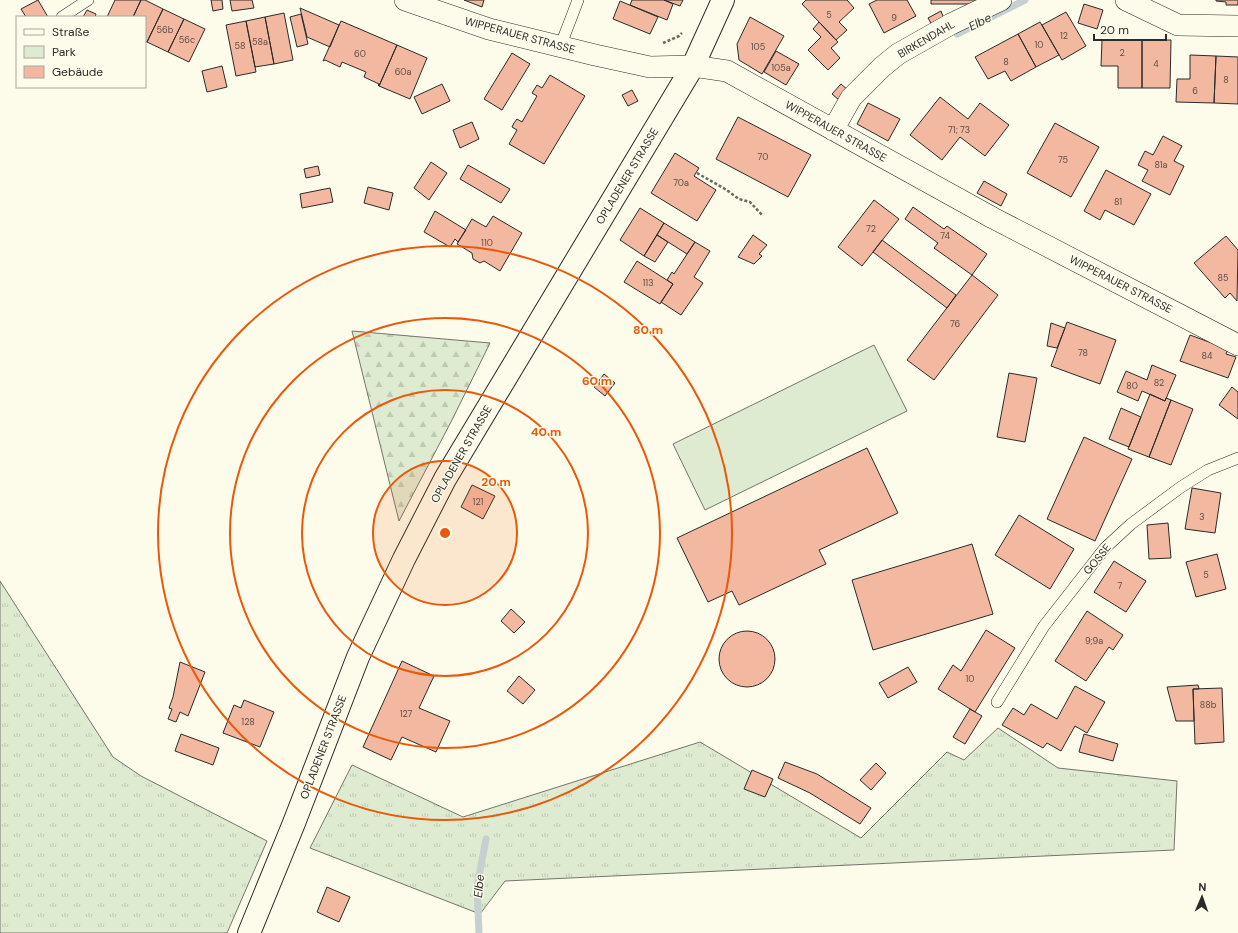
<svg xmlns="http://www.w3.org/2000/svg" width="1238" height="933" font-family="'DM Sans',sans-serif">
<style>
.grass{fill:url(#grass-tufts);stroke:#74746e}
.forest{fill:url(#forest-firs);stroke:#74746e}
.park{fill:#deebd1;stroke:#74746e}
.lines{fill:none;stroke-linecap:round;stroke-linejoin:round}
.stream{stroke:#c7d0d0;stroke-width:7}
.building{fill:#f2b8a0;stroke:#2b2b2b}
.lane-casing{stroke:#2b2b2b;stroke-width:12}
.street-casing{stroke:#2b2b2b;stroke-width:22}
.secondary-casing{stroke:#2b2b2b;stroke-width:24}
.path{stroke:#6a6964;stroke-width:2.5;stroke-dasharray:3 2;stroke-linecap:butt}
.lane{stroke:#fdfbea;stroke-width:11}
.street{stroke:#fdfbea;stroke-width:21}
.secondary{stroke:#fdfbea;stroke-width:22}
.ring{fill:none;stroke:#e8590c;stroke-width:2}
.labels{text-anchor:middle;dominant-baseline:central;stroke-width:3;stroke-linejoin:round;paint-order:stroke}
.number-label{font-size:9px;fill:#5d4e48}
.street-label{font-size:11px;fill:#2b2b2b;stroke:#fdfbea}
.water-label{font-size:12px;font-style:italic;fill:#2b2b2b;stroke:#fdfbea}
.centre{fill:#e8590c;stroke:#fdfbea;stroke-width:2}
.ring-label{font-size:12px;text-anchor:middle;font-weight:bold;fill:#e8590c;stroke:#fdfbea;stroke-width:3;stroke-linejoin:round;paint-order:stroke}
</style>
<defs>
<pattern id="grass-tufts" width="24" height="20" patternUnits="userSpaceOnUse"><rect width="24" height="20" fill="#deebd1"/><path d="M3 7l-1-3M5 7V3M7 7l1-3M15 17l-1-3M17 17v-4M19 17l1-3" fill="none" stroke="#bfcab4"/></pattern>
<pattern id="forest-firs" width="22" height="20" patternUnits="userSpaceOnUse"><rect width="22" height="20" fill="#deebd1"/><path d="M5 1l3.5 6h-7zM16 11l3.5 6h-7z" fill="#bfcab4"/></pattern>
</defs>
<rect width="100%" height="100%" fill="#fdfbea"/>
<!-- grass -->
<path class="grass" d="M0,581L113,757L141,776L267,841L227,933H0Z
M998,728L1058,768L1177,781L1174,850L505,881L480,914L310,848L352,765L463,817L700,742L861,838L947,752L964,760Z"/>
<!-- forest -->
<path class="forest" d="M352,331L490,343L452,420L399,521Z"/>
<!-- park -->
<path class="park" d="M874,345L907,411L705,510L673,444Z"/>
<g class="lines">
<!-- stream -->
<path class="stream" d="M957,34L1025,0
M479,933L477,887L486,839"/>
</g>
<!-- building -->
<path class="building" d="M38,0L48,17H26L21,9Z
M115,0H141L133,17H107Z
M141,0H145L163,9L147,42L145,41V17H133Z
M211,0H222L223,9L213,11Z
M230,0H252L254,8L232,11Z
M464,0H484L482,7Z
M632,0H664L673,4L667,20L630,5Z
M664,0H683L680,6Z
M806,0H847L854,8L839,22L847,30L836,40L802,4Z
M877,0H907L916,16L884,33L869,4Z
M931,0H976V4H931Z
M1216,0H1238V5H1226V2L1216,1Z
M620,1L658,17L650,34L613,19Z
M1084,4L1103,10L1097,29L1078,23Z
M300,8L339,25L330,47L307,37Z
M163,9L184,19L168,52L147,42Z
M87,10L96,14L95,17H83Z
M941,11L944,19L932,25L928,18Z
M1066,12L1086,46L1062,60L1042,25Z
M284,13L293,60L274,64L265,17Z
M301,14L308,44L297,47L290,17Z
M265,17L274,64L255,67L246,21Z
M750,17L784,36L762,74L739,60L737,44Z
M184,19L205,29L189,62L168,52Z
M246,21L256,72L236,76L226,25Z
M341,21L397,45L379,86L378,85L379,84L364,77L366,72L342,62L340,67L325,60L323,61Z
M819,22L838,42L831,48L840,58L828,70L808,50L821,37L813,29Z
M1040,22L1059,55L1036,67L1018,34Z
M1018,34L1036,67L1011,81L1005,71L988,79L975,57Z
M1102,40H1142V88H1118V66H1101Z
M1142,40H1171L1170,88H1142Z
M397,45L427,58L410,99L379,86Z
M776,51L799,64L786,85L764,72Z
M512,53L530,64L502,110L484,99Z
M1190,55L1216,56L1214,103L1176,102L1177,79H1190Z
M1216,56L1238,57V104L1214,103Z
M222,66L227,87L207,92L202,71Z
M550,75L585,96L544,164L509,144L517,130L512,127L514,123L517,119L522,122L537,96L532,93L537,85L542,88Z
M442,84L450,101L422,114L414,97Z
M841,84L848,90L839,100L832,94Z
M632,90L638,101L628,106L622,95Z
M940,97L968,119L980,103L1009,125L985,156L960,137L942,160L910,135Z
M868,103L900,119L888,141L857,124Z
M738,117L811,155L788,197L716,159Z
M472,122L479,139L460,148L453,130Z
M1055,123L1099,147L1071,197L1027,173Z
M1163,136L1182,146L1174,161L1184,166L1170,195L1142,181L1148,170L1138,165L1145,151L1153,155Z
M675,153L699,168L694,176L716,190L697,221L651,193Z
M431,162L447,173L429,200L414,188Z
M468,165L510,189L501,203L460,179Z
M318,166L320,175L306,178L304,169Z
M1106,170L1151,194L1134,225L1105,210L1100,220L1084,211Z
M984,181L1007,194L1001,206L977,193Z
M368,187L393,193L389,210L364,203Z
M330,188L333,202L302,208L300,194Z
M874,200L899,219L862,266L838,247Z
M913,207L944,229L947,226L987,254L972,275L934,248L938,243L905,219Z
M640,208L664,223L644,256L620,240Z
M435,211L466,230L458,242L455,239L450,247L424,232Z
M493,216L522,233L500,271L484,261L480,263L473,259L472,253L457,244L472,219L486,227Z
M664,223L695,242L687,254L657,235Z
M657,235L668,242L655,262L644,256Z
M753,235L767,245L759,254L762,256L754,264L738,257Z
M1226,236L1238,250L1237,301L1230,293L1225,298L1194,263Z
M882,240L956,295L947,308L873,252Z
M695,242L710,251L694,277L703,283L681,315L661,302L673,284L667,280L672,272L674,274Z
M637,261L673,284L660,304L624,282Z
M972,275L998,295L934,380L907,360Z
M1067,322L1116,340L1100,384L1051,366Z
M1051,323L1065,328L1057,348L1047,346Z
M1190,335L1228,349L1226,354L1236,357L1228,378L1180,361Z
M1152,365L1176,375L1165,401L1142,391L1138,401L1117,392L1126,371L1147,380Z
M1009,373L1037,378L1025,442L997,437Z
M604,374L615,383L605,396L594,387Z
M1232,387L1238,392V419L1219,405Z
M1150,394L1165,401L1166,398L1171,400L1149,457L1128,449Z
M1171,400L1193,409L1171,465L1149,457Z
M1121,408L1141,417L1129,447L1109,439Z
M1084,437L1132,459L1095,541L1047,519Z
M867,448L898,513L819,550L826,564L739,605L732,591L708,602L677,538Z
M472,485L495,496L483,519L461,507Z
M1192,488L1221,493L1215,533L1185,529Z
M1019,515L1074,549L1050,589L995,555Z
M1168,523L1171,558L1149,559L1147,525Z
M972,544L993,614L873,650L852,580Z
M1217,554L1226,589L1196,597L1186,562Z
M1114,561L1146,581L1126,612L1094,592Z
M511,609L525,622L514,633L501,621Z
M1087,611L1123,635L1113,650L1109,647L1086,681L1055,661Z
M986,630L1015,648L975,712L938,689L953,665L961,671Z
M719 659a28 28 0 1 1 56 0a28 28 0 1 1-56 0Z
M402,661L434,676L419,708L450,721L436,752L402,737L391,760L363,747Z
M180,662L205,672L188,716L180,712L176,722L168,719L172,709L169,708L173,697Z
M908,667L917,682L888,698L879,683Z
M519,676L535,690L523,704L507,691Z
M1198,685L1199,689H1193L1194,721H1176L1167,687Z
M1075,686L1105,702L1087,733L1075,726L1061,751L1047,743L1043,748L1002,725L1013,708L1024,715L1031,704L1057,719Z
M1222,688L1224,742L1195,744L1193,689Z
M244,700L274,712L260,747L223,733L234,705L241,708Z
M970,709L982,716L965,744L953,737Z
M181,734L219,748L213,765L175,751Z
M1084,734L1118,744L1113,761L1079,752Z
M785,762L817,774L871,808L860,824L810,793L778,778Z
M876,763L886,773L871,790L860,780Z
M752,770L773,779L765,797L744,789Z
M327,887L350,897L339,922L317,912Z"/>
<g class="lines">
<!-- lane casing -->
<g class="lane-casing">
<path id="lane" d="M62,17L88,0
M560,47L578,0
M997,702L1044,626L1105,548L1131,524L1181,487L1208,470L1238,458"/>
</g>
<!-- street casing -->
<g class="street-casing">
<path id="street" d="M405,0L489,29L595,55L650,67L693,66L727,71L993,218L1238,345
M1126,0L1178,25L1238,26
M833,130L851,98L882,67L898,54L951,24L1001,0"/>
</g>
<!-- secondary casing -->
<g class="secondary-casing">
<path id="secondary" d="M249,933L294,823L358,657L404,559L445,479L693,66L723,0"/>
</g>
<!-- path -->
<path class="path" d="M663,43L679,36L682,33
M697,173L725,189L739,199L750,202L762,215"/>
<!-- lane -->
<use href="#lane" class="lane"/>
<!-- street -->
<use href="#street" class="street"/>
<!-- secondary -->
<use href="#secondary" class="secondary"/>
</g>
<!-- distance rings -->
<circle cx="445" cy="533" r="72" fill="#e8590c" fill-opacity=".12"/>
<g class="ring">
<circle cx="445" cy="533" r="72"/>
<circle cx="445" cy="533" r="143"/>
<circle cx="445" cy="533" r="215"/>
<circle cx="445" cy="533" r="287"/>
</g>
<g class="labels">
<!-- number labels -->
<g class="number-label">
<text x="829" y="15">5</text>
<text x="894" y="18">9</text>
<text x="165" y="30">56b</text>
<text x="1064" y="36">12</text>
<text x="187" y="40">56c</text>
<text x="260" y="42">58a</text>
<text x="1039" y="45">10</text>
<text x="240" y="46">58</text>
<text x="758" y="47">105</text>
<text x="1122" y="53">2</text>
<text x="360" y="54">60</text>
<text x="1006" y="62">8</text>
<text x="1156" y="64">4</text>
<text x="781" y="68">105a</text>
<text x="403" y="72">60a</text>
<text x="1226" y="80">8</text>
<text x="1195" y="91">6</text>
<text x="959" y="130">71; 73</text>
<text x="763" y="157">70</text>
<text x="1063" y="160">75</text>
<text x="1161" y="165">81a</text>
<text x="681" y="183">70a</text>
<text x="1118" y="202">81</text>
<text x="871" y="229">72</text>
<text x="945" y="236">74</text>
<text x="487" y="243">110</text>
<text x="1223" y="278">85</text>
<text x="648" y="283">113</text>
<text x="955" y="324">76</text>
<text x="1083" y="353">78</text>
<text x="1207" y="356">84</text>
<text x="1159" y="383">82</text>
<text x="1132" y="386">80</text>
<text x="478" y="502">121</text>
<text x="1202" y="517">3</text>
<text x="1206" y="575">5</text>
<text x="1120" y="586">7</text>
<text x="1094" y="641">9;9a</text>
<text x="970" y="679">10</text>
<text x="1208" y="705">88b</text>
<text x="406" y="714">127</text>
<text x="248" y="722">128</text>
</g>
<!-- street labels -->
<g class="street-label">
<text transform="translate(520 35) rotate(15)">WIPPERAUER STRASSE</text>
<text transform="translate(926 39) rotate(-30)">BIRKENDAHL</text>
<text transform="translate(836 131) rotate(29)">WIPPERAUER STRASSE</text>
<text transform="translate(627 176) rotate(-59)">OPLADENER STRASSE</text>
<text transform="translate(1121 284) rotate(27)">WIPPERAUER STRASSE</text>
<text transform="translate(461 454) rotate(-60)">OPLADENER STRASSE</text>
<text transform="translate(1097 559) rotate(-50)">GOSSE</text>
<text transform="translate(323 747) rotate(-69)">OPLADENER STRASSE</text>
</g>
<!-- water labels -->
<g class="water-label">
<text transform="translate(980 22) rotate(-27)">Elbe</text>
<text transform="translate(479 886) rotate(-85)">Elbe</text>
</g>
</g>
<circle cx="445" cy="533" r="6" class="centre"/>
<g class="ring-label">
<text x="648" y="334">80 m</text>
<text x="597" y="385">60 m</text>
<text x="546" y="436">40 m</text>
<text x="496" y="486">20 m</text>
</g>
<!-- legend -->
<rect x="16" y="16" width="130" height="72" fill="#fdfbea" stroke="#a9a89e"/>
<rect x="24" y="29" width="20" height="6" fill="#fdfbea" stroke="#a9a89e"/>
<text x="52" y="36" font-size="12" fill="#2b2b2b">Straße</text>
<rect x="24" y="46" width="20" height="12" fill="#deebd1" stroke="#a9a89e"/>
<text x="52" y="56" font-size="12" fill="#2b2b2b">Park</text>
<rect x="24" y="66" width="20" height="12" fill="#f2b8a0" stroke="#a9a89e"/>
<text x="52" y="76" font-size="12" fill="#2b2b2b">Gebäude</text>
<!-- north arrow -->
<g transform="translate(1202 897) rotate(2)" stroke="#fdfbea" stroke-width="3" paint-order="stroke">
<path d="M0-3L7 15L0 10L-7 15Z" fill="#2b2b2b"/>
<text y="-6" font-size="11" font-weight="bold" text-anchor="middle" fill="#2b2b2b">N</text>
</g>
<!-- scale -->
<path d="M1094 34v6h72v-6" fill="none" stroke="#2b2b2b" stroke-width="2"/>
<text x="1100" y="34" font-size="12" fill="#2b2b2b" stroke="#fdfbea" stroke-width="3" paint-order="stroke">20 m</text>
</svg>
